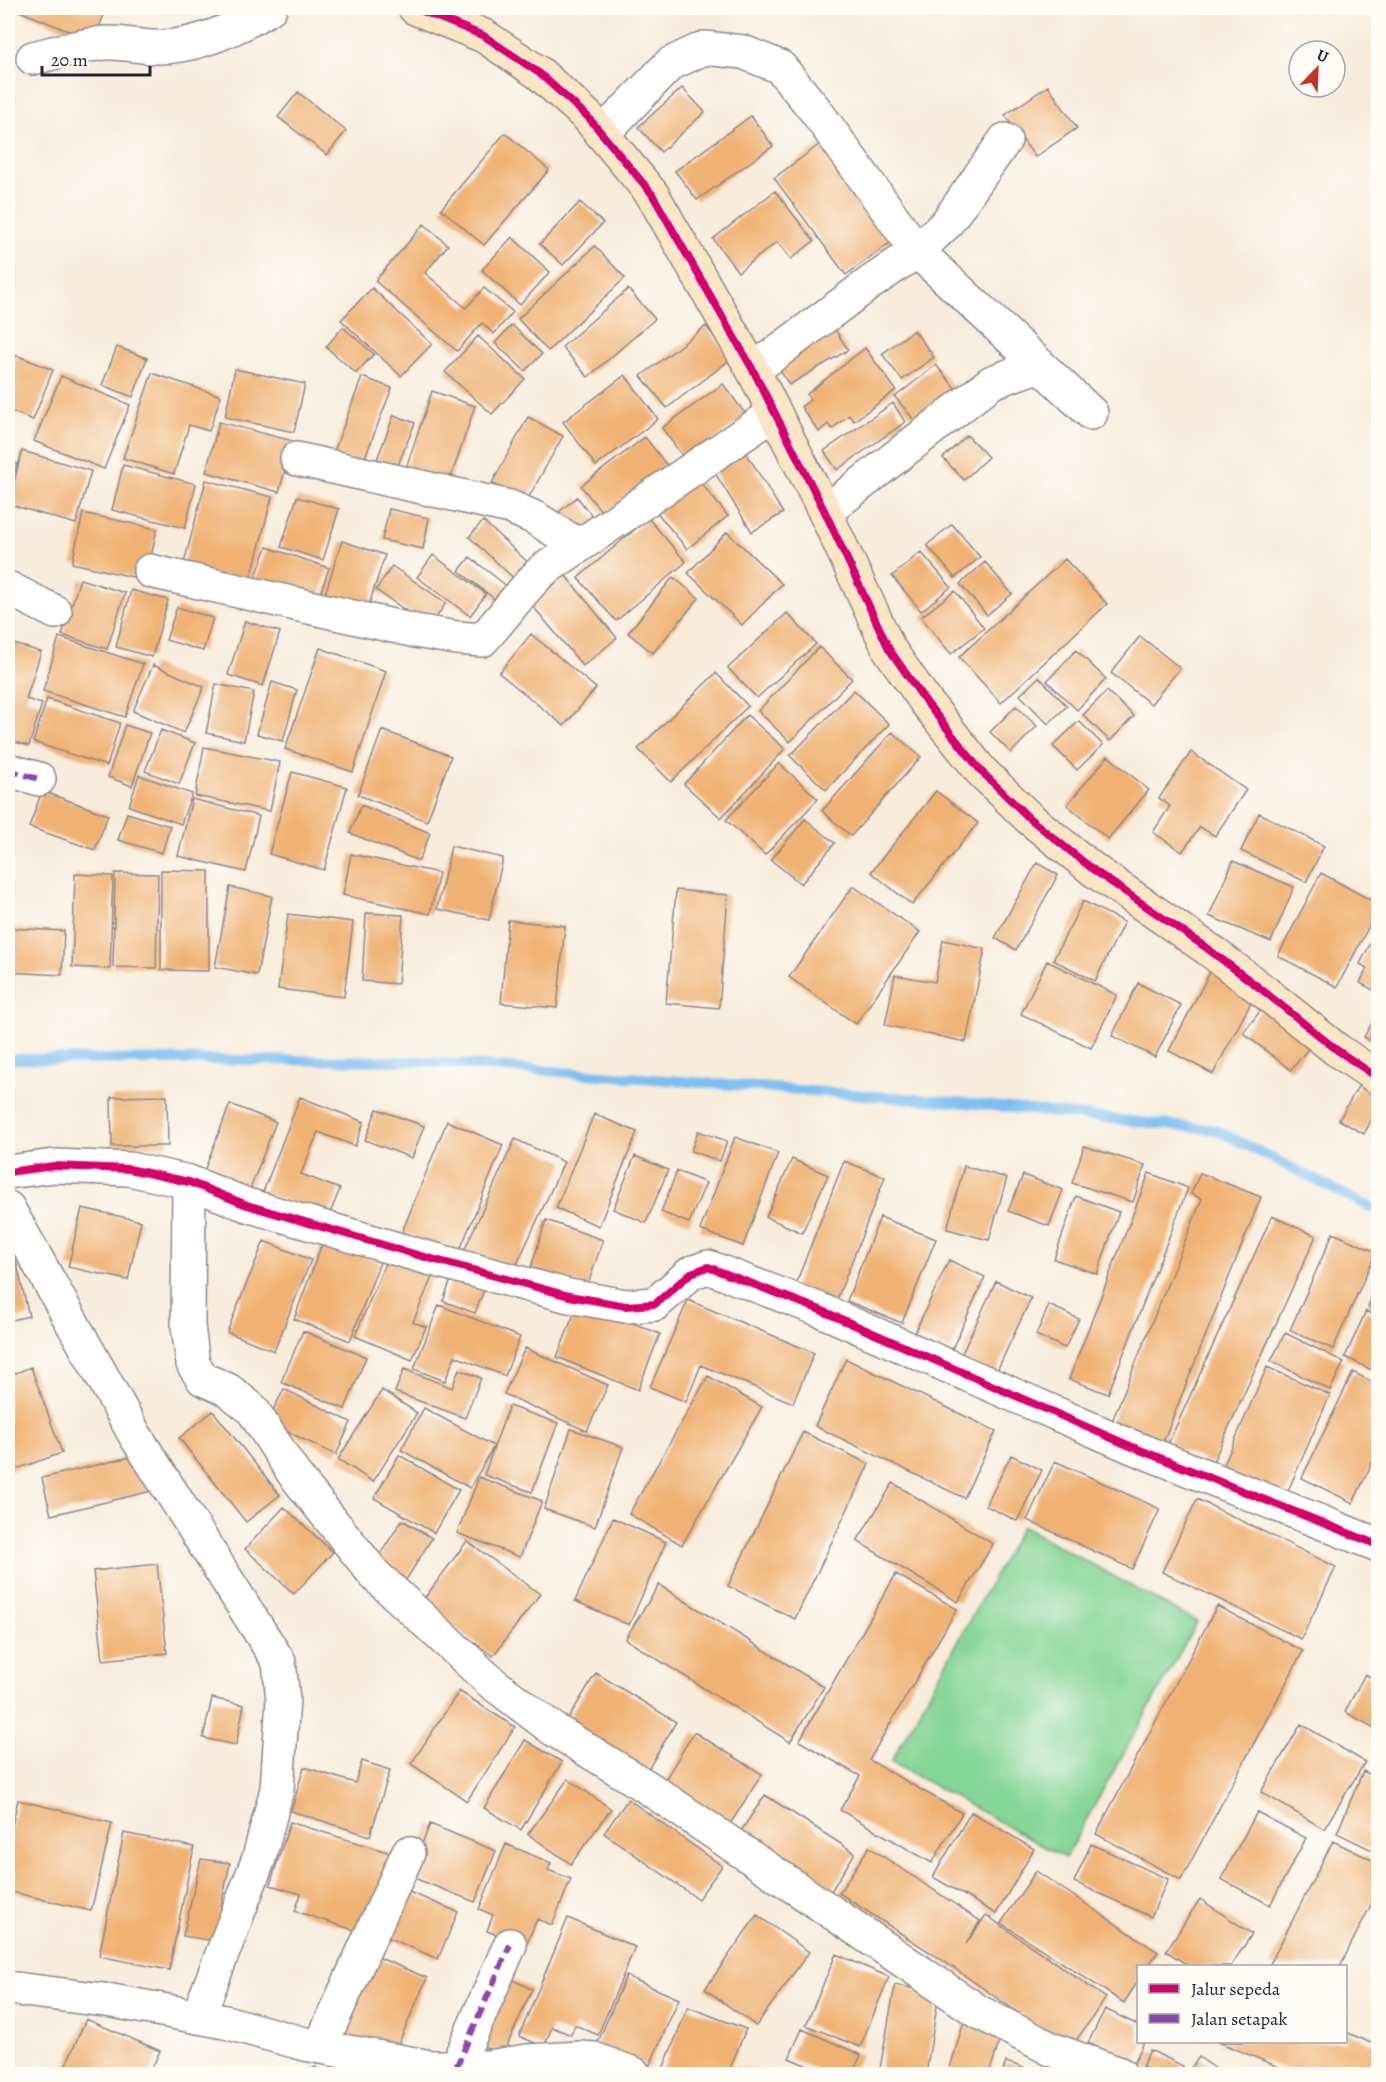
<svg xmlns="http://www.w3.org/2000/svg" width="1386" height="2082" font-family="Alegreya,serif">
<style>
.green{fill:#86d697;stroke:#547c69;stroke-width:1.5}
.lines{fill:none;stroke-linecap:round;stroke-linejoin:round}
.stream{stroke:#7bbef1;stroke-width:10}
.building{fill:#f0b273}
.street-casing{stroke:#8d878b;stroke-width:36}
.secondary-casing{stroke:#8d878b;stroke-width:36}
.street{stroke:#fff;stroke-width:33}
.secondary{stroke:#fbe6c4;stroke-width:33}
.quiet{stroke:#8e44ad;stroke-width:6;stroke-dasharray:12 6;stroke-linecap:butt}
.cycleway-casing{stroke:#fdfcf7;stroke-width:11}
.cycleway{stroke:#d6006c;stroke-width:8}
</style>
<rect width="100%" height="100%" fill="#fdfcf7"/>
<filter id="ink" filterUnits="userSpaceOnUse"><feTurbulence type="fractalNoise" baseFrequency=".0167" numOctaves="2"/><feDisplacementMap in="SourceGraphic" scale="12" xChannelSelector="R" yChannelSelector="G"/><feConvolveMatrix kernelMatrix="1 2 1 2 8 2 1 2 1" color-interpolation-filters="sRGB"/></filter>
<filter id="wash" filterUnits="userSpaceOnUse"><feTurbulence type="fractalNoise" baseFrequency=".008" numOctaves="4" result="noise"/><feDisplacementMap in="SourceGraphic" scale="24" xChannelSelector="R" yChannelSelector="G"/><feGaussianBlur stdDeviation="1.35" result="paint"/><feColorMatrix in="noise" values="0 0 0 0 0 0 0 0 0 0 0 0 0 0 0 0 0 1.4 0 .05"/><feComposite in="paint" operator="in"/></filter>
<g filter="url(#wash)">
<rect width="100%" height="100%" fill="#f8ecdb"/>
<!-- green -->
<path class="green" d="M1022,1526L1197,1622L1065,1858L891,1762Z"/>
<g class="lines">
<!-- stream -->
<path class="stream" d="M8,1059L417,1061L955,1102L1216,1130L1378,1211"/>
</g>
<g id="blocks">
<!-- building -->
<path class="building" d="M12,8H107L93,41Z
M211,8H226L224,13Z
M507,8H523L520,13Z
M1048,86L1077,128L1035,157L1005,115Z
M682,88L705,112L661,152L638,127Z
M298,92L346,131L327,155L278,117Z
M751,116L773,146L697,200L675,171Z
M505,133L549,170L484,245L441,209Z
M823,142L895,239L846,275L774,178Z
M775,191L814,241L791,259L777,242L738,272L713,239Z
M580,202L603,223L563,265L540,244Z
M424,224L448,245L425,273L466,308L484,288L513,312L494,334L482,323L457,351L375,281Z
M512,237L550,272L520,305L482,270Z
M595,246L625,278L548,351L518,319Z
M372,288L432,344L401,376L341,320Z
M628,289L655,319L588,377L562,347Z
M831,323L848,350L789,385L773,358Z
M512,325L542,354L525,371L495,343Z
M706,326L731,359L667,408L641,376Z
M343,327L374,354L356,373L326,347Z
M914,330L934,357L902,380L882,354Z
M478,336L525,379L492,414L445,372Z
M117,347L147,358L133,397L102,385Z
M865,348L896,390L854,421L849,415L832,429L828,424L819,432L801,407L810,400L807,394Z
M16,355L53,370L33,420L8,410V377Z
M936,365L960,394L919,426L895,397Z
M235,369L305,384L294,432L225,417Z
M152,373L221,396L209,431L189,425L174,474L123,458Z
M625,375L658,419L596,466L563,422Z
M61,376L130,405L104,469L34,441Z
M362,377L392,388L362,465L333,454Z
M723,384L747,416L686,461L662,428Z
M432,391L475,406L447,489L404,474Z
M893,403L905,422L837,470L824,451Z
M394,415L415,423L394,475L374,467Z
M528,417L563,436L526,502L492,483Z
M219,422L293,441L279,492L206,472Z
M967,435L988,457L964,480L943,458Z
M645,437L669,468L605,516L581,486Z
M22,451L91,471L76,524L8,504Z
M745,451L783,513L752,532L713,470Z
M8,460L17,464L8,489Z
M123,465L196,484L185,528L112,510Z
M696,477L728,516L687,549L655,510Z
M206,480L272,497L249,586L182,570Z
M297,497L339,509L323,560L281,547Z
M577,497L597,522L579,537L559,512Z
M389,509L429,518L423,549L382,540Z
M83,513L157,529L146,580L72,563Z
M648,518L686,562L616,621L578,578Z
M483,521L534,568L520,584L469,537Z
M952,524L980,557L955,578L927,545Z
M727,532L782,584L742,625L688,573Z
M342,541L385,555L367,611L324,597Z
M267,547L329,568L317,603L254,581Z
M921,552L951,587L921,611L892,576Z
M433,555L486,594L470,616L417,577Z
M470,557L513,591L502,605L459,571Z
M1065,559L1107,604L1001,703L959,657Z
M985,562L1012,594L987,615L960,584Z
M392,566L446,603L430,627L376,590Z
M565,575L617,638L583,666L531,604Z
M673,577L699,598L653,653L628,633Z
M80,579L125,593L107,649L62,635Z
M131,590L168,600L152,657L116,647Z
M955,591L984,628L951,654L921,617Z
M177,607L213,618L203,651L166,640Z
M787,613L816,644L757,698L728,668Z
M245,621L280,632L263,686L228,675Z
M531,634L596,688L564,726L499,673Z
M1140,636L1180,668L1151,704L1111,673Z
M59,637L143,664L125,717L43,691Z
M8,642L41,652L26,699L42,704L29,746L8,740Z
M819,647L852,679L790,742L758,711Z
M320,648L386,671L353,772L285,749Z
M1076,650L1106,679L1077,710L1047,681Z
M153,665L204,687L184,733L133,711Z
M716,673L748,706L671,782L638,749Z
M1039,677L1067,706L1048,724L1020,695Z
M272,682L297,690L283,741L257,734Z
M216,684L254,692L244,741L206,733Z
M854,690L889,724L826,790L790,756Z
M1107,691L1134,716L1110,741L1083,715Z
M47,699L120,723L107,766L33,742Z
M1016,706L1037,726L1011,753L990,732Z
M747,715L785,749L721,818L684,784Z
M1079,721L1103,745L1077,770L1053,746Z
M125,725L150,733L132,786L108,777Z
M161,730L195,743L179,784L145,771Z
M382,730L451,756L427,821L358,795Z
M892,732L921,757L851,836L822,811Z
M204,747L280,762L270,811L195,796Z
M1191,752L1246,790L1215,836L1200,827L1182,852L1153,832L1170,806L1159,798Z
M1108,756L1149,790L1108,839L1067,805Z
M779,763L818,799L765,855L726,820Z
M292,772L347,787L324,870L269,854Z
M139,775L192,794L181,824L129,806Z
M42,791L108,815L95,850L29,827Z
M936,791L978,823L912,905L871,872Z
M192,799L259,816L246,872L178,856Z
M361,805L430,833L419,861L350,833Z
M127,813L170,826L162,853L118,840Z
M1259,813L1324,846L1306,882L1241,851Z
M805,819L835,843L801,884L771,860Z
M451,846L503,858L489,920L437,909Z
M351,854L439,873L430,914L343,895Z
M1233,861L1294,887L1271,942L1209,916Z
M1037,863L1058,875L1016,950L995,938Z
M161,870L209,871V971L161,970Z
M115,873L158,874L156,968L113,967Z
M1321,873L1378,904V909L1337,987L1278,956Z
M75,874L113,876L110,969L72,967Z
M853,886L920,932L856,1024L789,977Z
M230,887L272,896L257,975L215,967Z
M676,890L728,895L719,1008L666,1003Z
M1083,901L1124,922L1095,981L1053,960Z
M366,913L403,915L398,984L362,981Z
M288,914L353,922L344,997L278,989Z
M508,920L565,926L557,1008L501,1003Z
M8,928L64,931L62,975L8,972Z
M1378,928V988L1377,992L1360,983L1367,968L1360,964Z
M943,940L985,949L966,1042L885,1025L895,975L935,982Z
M1047,961L1117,995L1091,1048L1021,1014Z
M1211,970L1256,993L1213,1074L1169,1051Z
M1138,983L1181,1005L1155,1057L1112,1036Z
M1268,1001L1316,1039L1291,1070L1243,1033Z
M1378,1012V1045L1364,1037Z
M1360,1083L1378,1094V1108L1364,1134L1339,1120Z
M167,1096L168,1146H112L111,1097Z
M300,1097L364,1122L355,1146L318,1132L301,1174L340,1189L328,1218L263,1192Z
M230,1104L276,1122L247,1197L201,1179Z
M377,1109L424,1126L412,1158L365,1140Z
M594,1114L637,1132L599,1226L556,1208Z
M447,1121L503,1145L458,1255L402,1232Z
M1378,1127V1143L1372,1138Z
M698,1131L727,1141L720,1161L691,1151Z
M735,1137L778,1153L743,1246L700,1230Z
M515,1139L564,1162L511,1277L462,1255Z
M1084,1146L1145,1165L1133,1202L1072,1183Z
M635,1156L668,1170L646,1223L613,1209Z
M792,1159L828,1175L802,1233L766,1217Z
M844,1161L885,1177L832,1312L791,1296Z
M964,1166L1007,1178L989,1240L947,1229Z
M677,1171L706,1183L689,1223L661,1212Z
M1149,1173L1188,1188L1108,1394L1069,1379Z
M1200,1173L1261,1197L1161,1447L1110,1426L1202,1199L1191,1194Z
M1023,1175L1063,1190L1049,1226L1008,1211Z
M1076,1196L1119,1212L1097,1274L1054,1259Z
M82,1208L141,1221L128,1280L68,1267Z
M1272,1216L1316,1236L1212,1464L1168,1444Z
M880,1217L936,1239L902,1323L847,1301Z
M546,1220L603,1240L587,1287L531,1267Z
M1333,1233L1376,1252L1333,1349L1290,1330Z
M264,1241L311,1260L274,1351L227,1332Z
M323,1241L380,1262L350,1341L294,1319Z
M12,1244L29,1316L8,1321V1245Z
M390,1252L435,1270L413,1322L426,1327L412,1360L355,1336Z
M949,1260L985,1277L951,1351L914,1334Z
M454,1272L486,1285L475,1313L443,1301Z
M1378,1280V1311L1368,1307Z
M996,1281L1031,1298L995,1375L960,1358Z
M688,1300L814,1353L793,1403L701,1365L686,1402L650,1387Z
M579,1301L660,1334L638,1390L557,1357Z
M439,1305L520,1337L505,1376L455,1356L445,1381L414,1369Z
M1049,1305L1079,1319L1065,1348L1036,1335Z
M1366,1311L1378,1317V1373L1345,1357Z
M303,1331L366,1357L345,1409L281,1382Z
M1285,1333L1344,1362L1330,1390L1271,1361Z
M525,1348L608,1385L587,1431L504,1394Z
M846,1359L996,1431L964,1498L815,1426Z
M31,1367L62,1453L8,1472V1376Z
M1267,1367L1330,1395L1283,1502L1220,1474Z
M404,1369L452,1388L459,1369L481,1378L465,1418L395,1392Z
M1353,1372L1378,1385V1450L1353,1503L1302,1478Z
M708,1376L762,1407L682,1545L629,1514Z
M284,1389L351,1422L336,1455L267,1422Z
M382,1390L417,1413L373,1482L338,1459Z
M509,1406L558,1423L532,1492L484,1475Z
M424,1408L494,1446L470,1488L401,1450Z
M213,1411L280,1495L246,1522L179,1438Z
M571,1429L623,1447L595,1527L544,1509Z
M803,1432L869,1464L795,1619L728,1586Z
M143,1454L152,1491L51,1515L42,1478Z
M399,1455L459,1490L434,1533L374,1498Z
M1011,1455L1042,1470L1017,1521L986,1506Z
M1055,1461L1160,1509L1132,1569L1027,1520Z
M479,1477L542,1501L520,1557L457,1533Z
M893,1483L993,1544L958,1602L857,1541Z
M1197,1499L1336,1567L1301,1639L1162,1572Z
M284,1507L333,1552L294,1594L245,1549Z
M613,1518L666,1542L629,1625L575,1601Z
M402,1520L432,1538L406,1580L376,1561Z
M467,1541L540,1594L493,1656L421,1603Z
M157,1564L167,1653L103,1660L93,1571Z
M896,1574L957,1609L869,1760L962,1813L932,1863L840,1810L860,1776L799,1741Z
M659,1585L824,1687L790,1742L625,1639Z
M1217,1606L1303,1651L1181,1880L1096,1834Z
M596,1673L676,1722L646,1773L565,1724Z
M1365,1674L1378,1681V1730L1345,1712Z
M459,1691L515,1727L467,1801L411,1764Z
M212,1698L244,1705L236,1745L203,1738Z
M1301,1724L1365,1762L1324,1829L1261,1792Z
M694,1732L762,1774L730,1824L663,1783Z
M525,1740L562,1762L521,1830L484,1808Z
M362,1761L390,1770L370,1836L291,1811L304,1767L355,1783Z
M1363,1771L1378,1778V1853L1337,1833Z
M568,1779L611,1809L571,1864L528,1834Z
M765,1795L855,1853L828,1896L737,1837Z
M628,1799L722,1866L698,1899L604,1833Z
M18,1800L112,1823L91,1911L8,1891V1842Z
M971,1812L1034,1849L996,1914L933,1877Z
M1257,1812L1306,1838L1270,1905L1221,1879Z
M290,1822L394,1854L369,1935L295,1911L301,1894L270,1885Z
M430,1824L496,1851L475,1902L409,1876Z
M124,1833L194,1847L169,1970L99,1956Z
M1333,1841L1378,1863V1891L1340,1966H1269Z
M506,1844L551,1863L548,1870L571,1879L552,1925L537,1919L526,1946L487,1931L493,1915L479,1909Z
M1091,1844L1168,1879L1151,1917L1074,1882Z
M869,1847L980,1921L966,1944L986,1915L1106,1998L1070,2049L951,1966L839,1893Z
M201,1859L230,1863L214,1941L183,1936Z
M1036,1871L1158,1952L1148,1966H1138V1981L1124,2003L1001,1923Z
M399,1888L458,1912L438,1959L380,1934Z
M1200,1899L1252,1934L1231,1966H1189L1166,1951Z
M757,1915L809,1952L756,2026L705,1989Z
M568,1918L635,1947L598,2035L575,2025L571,2035L552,2027L544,2047L519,2036Z
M836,1954L889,1977L860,2047L806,2025Z
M373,1955L427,1978L393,2056L339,2033Z
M626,1976L679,1999L649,2067L597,2044Z
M506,1977L532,1989L503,2055L477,2044Z
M895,1985L939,1993L926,2074H879Z
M688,2007L746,2029L728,2074H661Z
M1105,2009L1138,2025V2042H1144L1133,2065L1088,2043Z
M966,2015L1004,2027L989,2074H948Z
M86,2019L160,2051L149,2074H62Z
M802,2029L861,2055L852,2074H826L789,2058Z
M1346,2032L1378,2046V2074H1296L1218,2042H1346Z
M1150,2050L1183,2066L1179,2074H1156L1142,2067Z
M1199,2057L1223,2074H1187Z
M1006,2062L1042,2074H1002Z
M316,2067L320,2074H301Z
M740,2067L783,2073V2074H739Z"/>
</g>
</g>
<g filter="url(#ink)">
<use href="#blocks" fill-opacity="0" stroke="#8d878b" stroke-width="1.5"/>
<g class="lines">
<!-- street casing -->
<g class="street-casing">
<path id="street" d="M33,58C57,52 81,45 106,43C124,42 143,48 161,47C199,46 239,27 270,8
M602,134L670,64L704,48L743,52L780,67L816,111L917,251L1091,413
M753,370L870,283L917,251L946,224L1005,140
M297,459L510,507L535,518L578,545
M825,512L992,382L1040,365
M150,571L415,631L457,638L482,640C503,618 520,592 542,571L775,413
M8,588L55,612
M8,770L39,779
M8,1172L54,1166L129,1169L189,1182L247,1205L421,1256L569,1296L626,1306L655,1304L691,1273L708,1267L818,1309L1130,1446L1378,1545
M189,1182L188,1326L193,1364L203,1379L228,1390L252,1409L294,1474L375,1575L491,1682L553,1729L647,1787L979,2012L1051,2049L1120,2074
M8,1208L135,1435L279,1662L283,1699L277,1789L259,1858L198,2017
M8,1988L112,2001L167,2011L225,2022L305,2044L431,2067H489L527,2061L581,2058L594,2059L634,2074
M320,2047L408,1853
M456,2068L510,1945"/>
</g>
<!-- secondary casing -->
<g class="secondary-casing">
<path id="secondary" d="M415,8L484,36L539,73L588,117L652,194L753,370L825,512L889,649L926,702L981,771L1029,818L1095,871L1208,949L1261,989L1337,1050L1378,1078"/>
</g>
<!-- street -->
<use href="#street" class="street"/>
<!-- secondary -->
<use href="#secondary" class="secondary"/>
<!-- quiet -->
<path class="quiet" d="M8,770L39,779
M456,2068L510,1945"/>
<!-- cycleway casing -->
<g class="cycleway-casing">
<path id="cycleway" d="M415,8L484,36L539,73L588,117L652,194L753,370L825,512L889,649L926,702L981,771L1029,818L1095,871L1208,949L1261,989L1337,1050L1378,1078
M8,1172L54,1166L129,1169L189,1182L247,1205L421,1256L569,1296L626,1306L655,1304L691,1273L708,1267L818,1309L1130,1446L1378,1545"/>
</g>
<!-- cycleway -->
<use href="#cycleway" class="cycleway"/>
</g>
</g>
<!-- margin -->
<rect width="1386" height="2082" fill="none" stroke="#fdfcf7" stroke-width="30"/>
<!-- legend -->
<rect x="1137" y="1965" width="210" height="78" fill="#fdfcf7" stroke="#a5a5ac" stroke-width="1.5"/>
<rect x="1149" y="1984" width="30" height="9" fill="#d6006c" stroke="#a5a5ac" stroke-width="1.5"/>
<text x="1191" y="1995" font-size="18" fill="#22223b">Jalur sepeda</text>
<rect x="1149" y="2014" width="30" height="9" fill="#8e44ad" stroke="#a5a5ac" stroke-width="1.5"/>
<text x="1191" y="2025" font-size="18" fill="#22223b">Jalan setapak</text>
<!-- north arrow -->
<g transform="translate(1317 69) rotate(23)"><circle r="28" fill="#fdfcf7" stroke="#a5a5ac" stroke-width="1.5"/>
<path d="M0-4.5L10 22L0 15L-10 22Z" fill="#c8321e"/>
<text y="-9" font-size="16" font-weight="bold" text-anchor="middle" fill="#22223b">U</text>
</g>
<!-- scale -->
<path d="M42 66v9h108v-9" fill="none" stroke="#22223b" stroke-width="3"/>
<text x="51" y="66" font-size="18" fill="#22223b" stroke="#fdfcf7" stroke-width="4.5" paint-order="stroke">20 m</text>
</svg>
